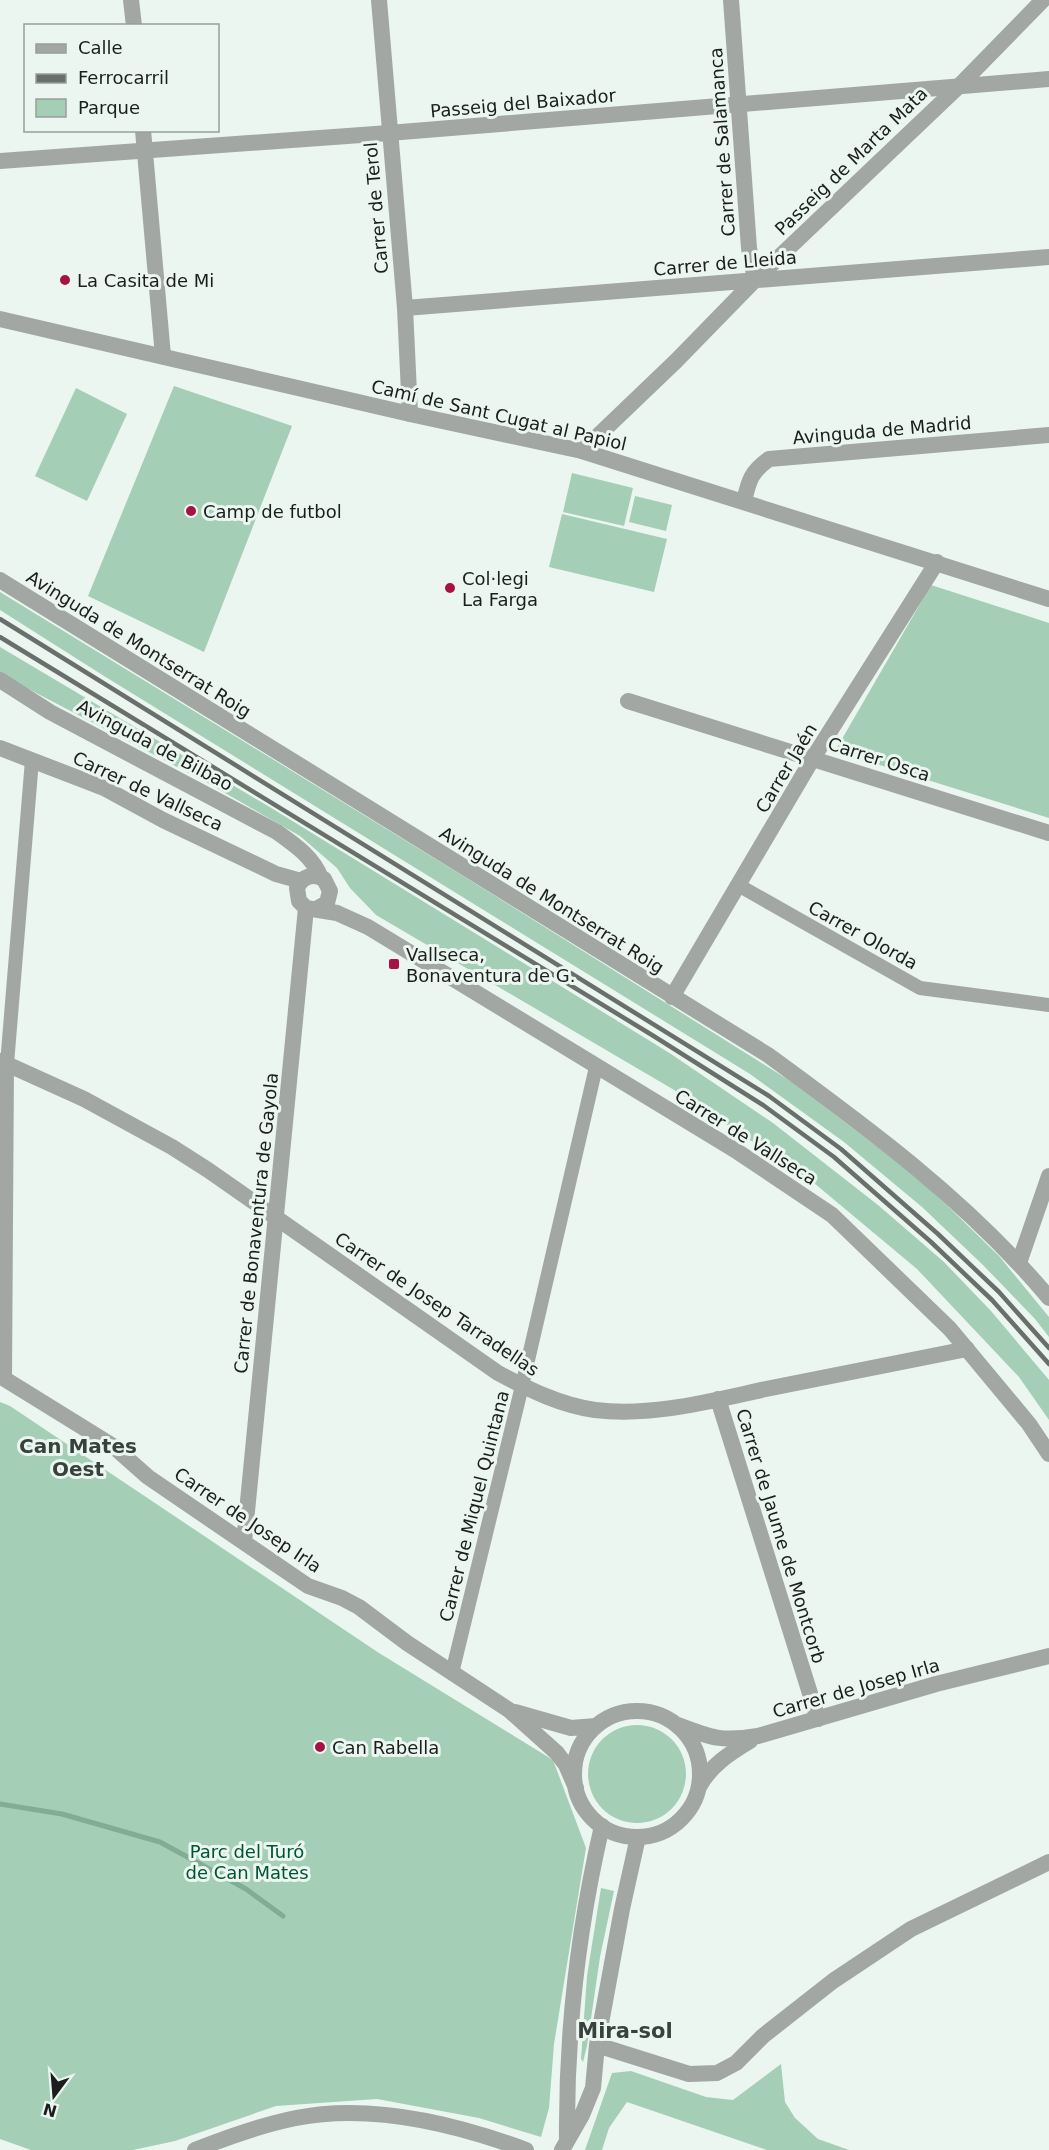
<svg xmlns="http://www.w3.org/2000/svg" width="1049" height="2150" font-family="'DejaVu Sans',sans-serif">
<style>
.green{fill:#a4cfb6}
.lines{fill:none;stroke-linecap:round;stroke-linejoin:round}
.stream{stroke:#80ad93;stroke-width:5}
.pedestrian{stroke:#a2a7a4;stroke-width:14}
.minor{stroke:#a2a7a4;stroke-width:16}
.tertiary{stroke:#a2a7a4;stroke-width:16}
.rail{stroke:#69706c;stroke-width:4.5}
.poi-dot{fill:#a71146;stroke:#eaf6ef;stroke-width:2}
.labels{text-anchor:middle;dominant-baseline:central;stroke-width:6;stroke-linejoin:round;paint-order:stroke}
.street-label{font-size:18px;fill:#1a1e1c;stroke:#eaf6ef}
.poi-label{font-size:18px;fill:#1a1e1c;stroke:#eaf6ef;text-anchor:start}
.park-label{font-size:18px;fill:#005434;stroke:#eaf6ef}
.neighbourhood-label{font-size:20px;font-weight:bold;fill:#38423c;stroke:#eaf6ef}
.quarter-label{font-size:21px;font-weight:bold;fill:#38423c;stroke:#eaf6ef}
</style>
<rect width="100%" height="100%" fill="#eaf6ef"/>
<!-- green -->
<path class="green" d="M174,386L292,426L204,652L88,596Z
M76,388L127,414L87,501L35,476Z
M572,473L633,488L624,526L563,512Z
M635,496L672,505L666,531L629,522Z
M562,514L667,539L654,592L549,567Z
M931,585L1049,623V818L835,751Z
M0,592L460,874L792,1082L921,1180L999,1256L1049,1317V1337L1035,1319L983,1265L922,1207L844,1142L750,1074L104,676L0,610Z
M0,647L268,806L504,951L671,1054L773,1123L878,1205L944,1262L991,1311L1049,1380V1420L1019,1377L917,1269L814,1183L681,1094L376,915L350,888L337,868L300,836L204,781L0,674Z
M0,1402L10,1406L379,1653L553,1760L586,1848L554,2044L549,2108L541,2137L479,2118L377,2099L276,2106L175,2141L133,2150H31L0,2139Z
M588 1774a49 49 0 1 1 98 0a49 49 0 1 1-98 0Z
M601,1888L614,1891L600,1957L587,2046L583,2062L581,2059L587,1976Z
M781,2064L785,2102L795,2118L818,2139L849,2150H767L627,2102L609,2128L602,2150H585L612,2073L631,2071L706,2097L733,2100Z"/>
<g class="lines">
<!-- stream -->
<path class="stream" d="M0,1804L62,1814L160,1842L246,1889L283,1916"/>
<!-- pedestrian -->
<path class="pedestrian" d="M738,885L920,988L1049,1005
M5,1378L7,1064L32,760
M452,1673L522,1386L596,1067"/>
<!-- minor -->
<path class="minor" d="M131,0L134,26
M379,0L405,308L410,414
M731,0L749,248L755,280
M143,130L163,356
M405,308L1049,257
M582,451L676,361L755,280L958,87L1043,0
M744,501C749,480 751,472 769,459L1049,435
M628,701L1049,833
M672,997L813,758L937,562
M0,1061L84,1099L172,1147L208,1170L498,1373C530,1390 560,1405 595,1410C652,1417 711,1401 766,1389C833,1376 900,1362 967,1349
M1019,1263L1049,1176
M718,1399L818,1719
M244,1542L306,908
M597,2045L689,2074L717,2073L736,2063L763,2036L833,1981L911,1929L1049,1862
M567,2139C566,2034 578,1929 602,1826
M195,2150C228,2137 261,2125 296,2118C371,2103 456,2124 526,2150
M562,2150L582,2115L593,2088L597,2045L622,1909L638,1837"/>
<!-- tertiary -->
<path class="tertiary" d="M0,161L389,133L1049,79
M0,319L410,414L582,451L1049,599
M0,580L768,1055C868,1128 969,1202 1049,1298
M0,680L50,712L277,832C295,845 313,857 321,878
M0,748L104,788L163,820L276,874L301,881
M316,909L327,903L330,891L324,879C313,873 302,876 297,888L299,901L306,908L337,913L368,927L738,1152L832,1215L950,1329L1029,1424L1049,1454
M0,1376L113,1446L148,1477L308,1586L342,1598L359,1607L407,1643L509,1710L557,1753L566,1765L576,1788
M574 1774a63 63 0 1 1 126 0a63 63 0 1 1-126 0Z
M515,1712L571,1728L596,1726
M678,1725C711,1738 722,1742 758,1736L936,1684L1049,1656
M699,1787C710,1766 730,1753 750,1741"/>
<!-- rail -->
<path class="rail" d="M0,619L769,1096L841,1149L938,1234L999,1292L1049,1348
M0,637L652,1035L763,1105L834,1157L931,1242L992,1300L1049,1364"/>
</g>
<!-- markers -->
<g class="poi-dot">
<circle cx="65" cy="280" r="6"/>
<circle cx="191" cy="511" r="6"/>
<circle cx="450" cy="588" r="6"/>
<rect x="388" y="958" width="12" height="12" rx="3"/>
<circle cx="320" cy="1747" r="6"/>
</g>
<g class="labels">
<!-- street labels -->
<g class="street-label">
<text transform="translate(523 103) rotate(-5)">Passeig del Baixador</text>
<text transform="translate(722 142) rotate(-94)">Carrer de Salamanca</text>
<text transform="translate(851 161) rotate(-44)">Passeig de Marta Mata</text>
<text transform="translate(376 208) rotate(-95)">Carrer de Terol</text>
<text transform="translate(725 263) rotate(-5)">Carrer de Lleida</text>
<text transform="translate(499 415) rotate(13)">Camí de Sant Cugat al Papiol</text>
<text transform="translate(882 430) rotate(-5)">Avinguda de Madrid</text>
<text transform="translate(139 644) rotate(32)">Avinguda de Montserrat Roig</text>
<text transform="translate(155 745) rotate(28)">Avinguda de Bilbao</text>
<text transform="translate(879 759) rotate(18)">Carrer Osca</text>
<text transform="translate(786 768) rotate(-59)">Carrer Jaén</text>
<text transform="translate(148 791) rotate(25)">Carrer de Vallseca</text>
<text transform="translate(552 900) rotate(32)">Avinguda de Montserrat Roig</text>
<text transform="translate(863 935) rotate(29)">Carrer Olorda</text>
<text transform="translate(746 1137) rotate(32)">Carrer de Vallseca</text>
<text transform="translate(256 1223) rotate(-84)">Carrer de Bonaventura de Gayola</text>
<text transform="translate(437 1304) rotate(34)">Carrer de Josep Tarradellas</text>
<text transform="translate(474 1506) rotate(-76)">Carrer de Miquel Quintana</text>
<text transform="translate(248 1520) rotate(34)">Carrer de Josep Irla</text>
<text transform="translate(781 1536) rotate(73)">Carrer de Jaume de Montcorb</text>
<text transform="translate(856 1688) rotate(-16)">Carrer de Josep Irla</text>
</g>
<!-- poi labels -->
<g class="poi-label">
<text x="77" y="280">La Casita de Mi</text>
<text x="203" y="511">Camp de futbol</text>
<text x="462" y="578">Col·legi<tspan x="462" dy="21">La Farga</tspan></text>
<text x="406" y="954">Vallseca,<tspan x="406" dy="21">Bonaventura de G.</tspan></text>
<text x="332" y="1747">Can Rabella</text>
</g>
<!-- park labels -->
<g class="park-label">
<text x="247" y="1851">Parc del Turó<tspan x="247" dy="21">de Can Mates</tspan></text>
</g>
<!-- neighbourhood labels -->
<g class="neighbourhood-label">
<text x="78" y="1446">Can Mates<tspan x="78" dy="23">Oest</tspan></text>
</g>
<!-- quarter labels -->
<g class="quarter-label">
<text x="625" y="2031">Mira-sol</text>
</g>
</g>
<!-- legend -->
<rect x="24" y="24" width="195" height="108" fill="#eaf6ef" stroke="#97a09b" stroke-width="1.5"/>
<rect x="36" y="44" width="30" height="9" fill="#a2a7a4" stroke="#97a09b" stroke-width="1.5"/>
<text x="78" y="54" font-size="18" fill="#1a1e1c">Calle</text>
<rect x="36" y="74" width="30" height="9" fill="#69706c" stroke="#97a09b" stroke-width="1.5"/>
<text x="78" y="84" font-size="18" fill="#1a1e1c">Ferrocarril</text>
<rect x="36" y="99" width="30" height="18" fill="#a4cfb6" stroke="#97a09b" stroke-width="1.5"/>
<text x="78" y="114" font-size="18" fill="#1a1e1c">Parque</text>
<!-- north arrow -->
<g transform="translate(54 2096) rotate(196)" stroke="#eaf6ef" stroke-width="4.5" paint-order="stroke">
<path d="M0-4.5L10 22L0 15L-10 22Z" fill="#1a1e1c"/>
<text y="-9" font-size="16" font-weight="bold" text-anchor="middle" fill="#1a1e1c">N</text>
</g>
</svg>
